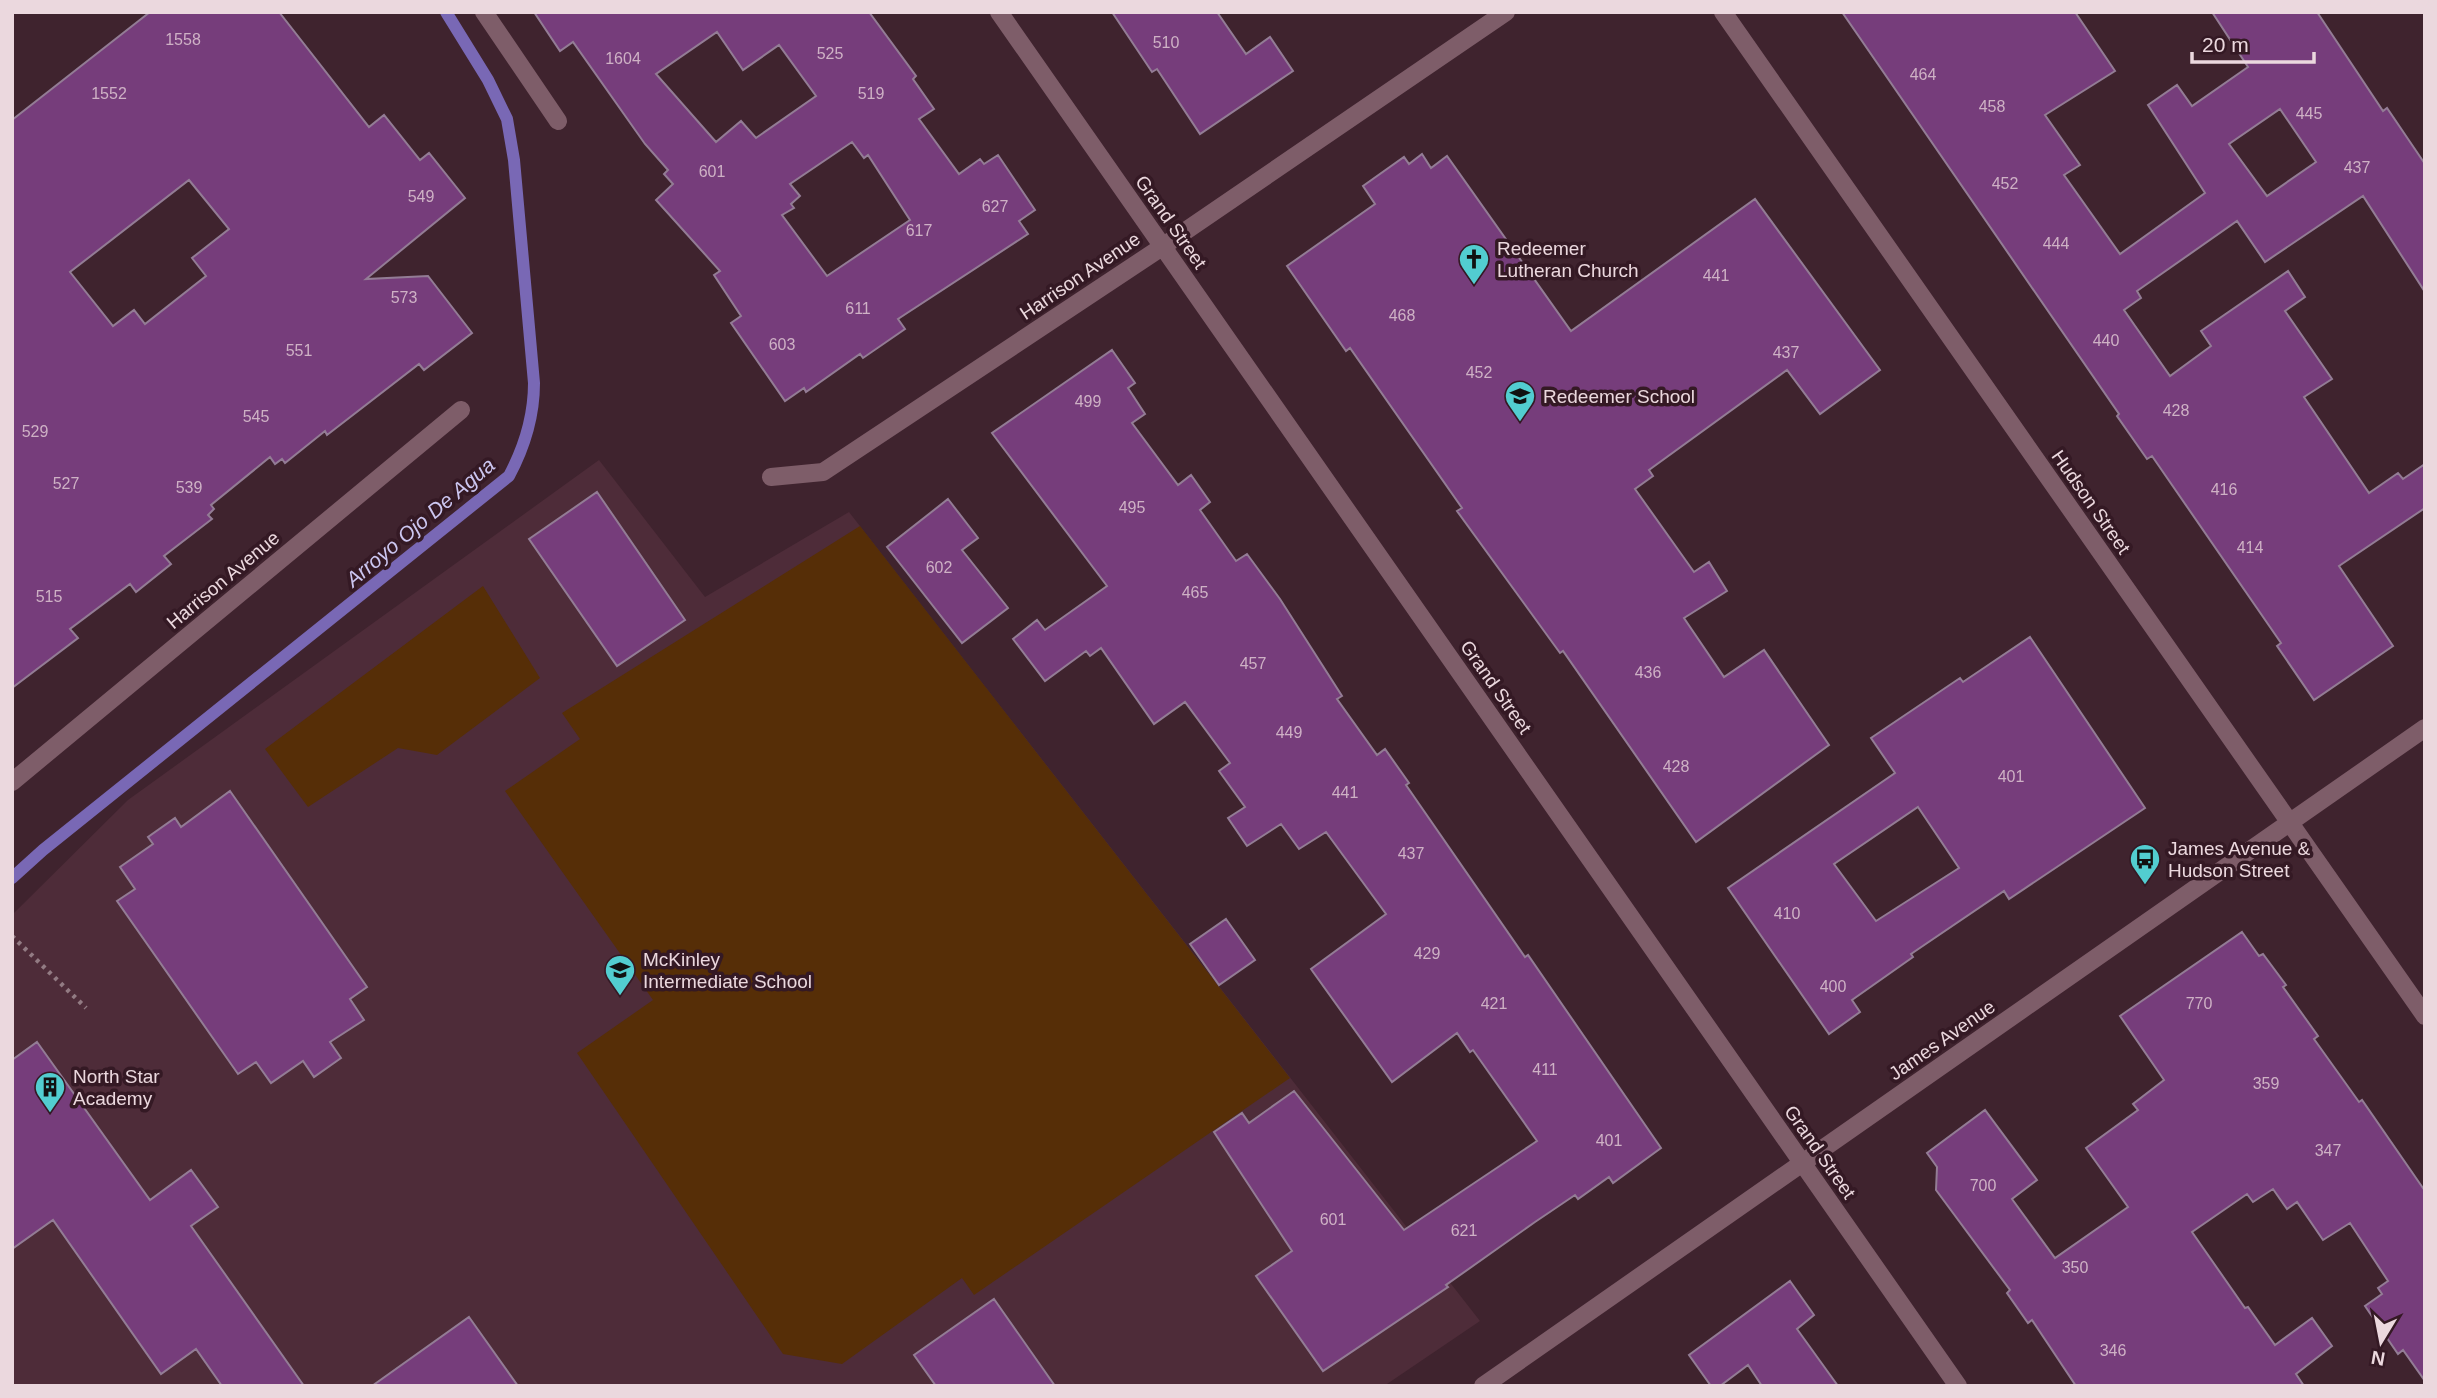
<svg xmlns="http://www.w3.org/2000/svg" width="2437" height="1398" font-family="Helvetica,sans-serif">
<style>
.built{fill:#4e2c39}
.green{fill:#562e07}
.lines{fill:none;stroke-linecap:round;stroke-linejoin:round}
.stream{stroke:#7968b5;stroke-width:12}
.building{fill:#763d7b;stroke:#937c95;stroke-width:2;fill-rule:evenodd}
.path{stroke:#927b83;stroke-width:4.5;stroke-dasharray:3.5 5;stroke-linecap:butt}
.minor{stroke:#7e5d69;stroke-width:18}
.labels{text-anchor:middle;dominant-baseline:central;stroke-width:7;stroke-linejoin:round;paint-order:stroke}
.number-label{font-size:16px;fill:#ceb1c5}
.street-label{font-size:19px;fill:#ebd8de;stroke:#341924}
.poi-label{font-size:19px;fill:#ebd8de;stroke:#341924;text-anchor:start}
.water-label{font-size:21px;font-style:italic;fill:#ccc6f0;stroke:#341924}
</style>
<rect width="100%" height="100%" fill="#3f232e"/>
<!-- built -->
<path class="built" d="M599,460L705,597L849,512L1480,1321L1384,1386H12V915L128,800Z"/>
<!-- green -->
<path class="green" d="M860,526L1290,1078L974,1295L962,1278L842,1364L783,1354L577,1053L653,1000L505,791L580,739L562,713Z
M483,586L540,678L437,755L398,748L308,807L265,749Z"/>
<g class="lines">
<!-- stream -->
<path class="stream" d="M12,878L43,850L509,476C525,446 534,417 534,383L514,160L507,119L488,80L446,12"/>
</g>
<!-- building -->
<path class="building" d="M150,12H279L369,127L384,115L420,160L429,153L465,198L366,279L428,276L472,333L424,370L419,364L327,435L325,431L285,463L282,459L275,464L270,457L211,505L214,509L208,515L212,519L164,556L171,564L136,592L130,584L70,629L78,638L12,688V120ZM189,180L229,229L192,258L206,276L145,324L134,310L113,326L70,272Z
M534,12H869L916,76L913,79L934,109L919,119L959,174L980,159L984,164L998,155L1035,210L1019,221L1028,234L898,319L905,329L863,358L860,354L806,392L804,388L785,401L731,323L741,316L714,275L720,271L656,200L673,184L664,174L668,170L645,144L573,42L560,51ZM717,32L743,70L779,45L816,96L756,138L741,121L716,142L656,74ZM852,142L864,158L868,155L910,220L827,276L782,215L794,208L791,204L800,196L790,184Z
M1112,12H1217L1246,54L1270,37L1293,71L1200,134L1157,69L1152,72Z
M1842,12H2075L2115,71L2045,115L2080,165L2064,175L2120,254L2205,193L2148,105L2177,85L2192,106L2248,67L2212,12H2317L2383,111L2387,108L2425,164V292L2363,196L2265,262L2237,221L2137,291L2141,298L2124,310L2170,376L2211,346L2201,331L2288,271L2305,297L2285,311L2332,379L2304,397L2369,493L2398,473L2403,479L2425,464V508L2339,566L2393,646L2314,700L2277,646L2281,643L2152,456L2147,459L2117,416L2119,414ZM2280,109L2316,162L2267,196L2229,144Z
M1422,154L1431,168L1447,156L1571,331L1755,199L1880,370L1820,414L1787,370L1649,470L1653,476L1635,489L1694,572L1709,562L1727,591L1684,618L1724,677L1764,650L1829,745L1696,842L1563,651L1560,653L1457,511L1462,508L1350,348L1346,351L1287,266L1375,204L1363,186L1404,157L1409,164Z
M1112,350L1135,383L1128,388L1145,414L1132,423L1178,485L1191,475L1210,502L1200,510L1236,561L1247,554L1280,599L1342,696L1337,699L1377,755L1385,749L1409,783L1406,785L1525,957L1528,955L1661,1148L1613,1183L1609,1177L1578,1199L1575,1195L1535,1222L1446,1285L1448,1287L1323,1371L1256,1276L1292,1251L1214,1132L1242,1113L1249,1123L1294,1091L1404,1230L1537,1141L1473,1050L1470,1052L1457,1033L1392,1082L1311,969L1386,914L1326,832L1299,849L1281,824L1247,846L1228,818L1245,807L1219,771L1230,763L1185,702L1154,724L1101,648L1090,656L1086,651L1045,681L1013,639L1037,620L1045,630L1107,586L992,433Z
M597,492L685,620L617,666L529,539Z
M948,499L978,538L962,550L1008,608L962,643L887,547Z
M2030,637L2145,808L2009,899L2004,891L1911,954L1913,957L1852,1000L1860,1012L1829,1034L1728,888L1895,773L1871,738L1960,678L1963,682ZM1918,807L1959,868L1876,921L1834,864Z
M230,791L367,987L350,999L364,1020L330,1042L341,1058L314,1077L303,1061L271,1083L256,1062L238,1074L117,901L135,889L120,867L153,844L148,837L175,818L181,827Z
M1226,919L1255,960L1219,985L1190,944Z
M2242,932L2259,956L2263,954L2286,985L2283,987L2318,1036L2314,1039L2359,1102L2362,1100L2425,1191V1381L2403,1350L2398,1354L2365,1306L2382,1294L2378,1288L2388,1281L2350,1223L2323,1240L2297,1202L2287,1209L2273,1189L2253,1202L2247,1194L2192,1232L2245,1308L2248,1307L2275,1345L2312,1318L2332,1346L2296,1374L2304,1386H2076L2032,1320L2028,1323L2007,1293L2010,1290L1936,1190L1937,1167L1927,1153L1985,1110L2037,1180L2012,1199L2055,1258L2128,1207L2086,1148L2138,1110L2133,1104L2164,1080L2120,1016Z
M37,1042L150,1200L191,1170L218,1207L191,1226L304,1386H222L196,1349L161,1374L53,1220L12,1249V1060Z
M1790,1281L1814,1315L1797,1329L1838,1386H1762L1748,1365L1720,1386H1711L1689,1355Z
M994,1299L1055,1386H936L914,1355Z
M469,1317L518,1386H372Z"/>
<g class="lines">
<!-- path -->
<path class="path" d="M12,936L86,1008"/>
<!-- minor -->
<path class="minor" d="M484,12L558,121
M999,12L1958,1386
M1723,12L2425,1016
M771,477L823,472L1162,247L1506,12
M12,782L461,410
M1483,1386L2425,728"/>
</g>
<!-- icons -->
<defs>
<g id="church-pin" transform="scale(1.575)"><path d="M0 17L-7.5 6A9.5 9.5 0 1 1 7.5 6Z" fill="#52cdd0" stroke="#341924"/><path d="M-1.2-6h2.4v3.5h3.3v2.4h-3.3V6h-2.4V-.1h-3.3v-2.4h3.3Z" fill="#111"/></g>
<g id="school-pin" transform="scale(1.575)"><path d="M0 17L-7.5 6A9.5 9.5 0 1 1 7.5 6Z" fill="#52cdd0" stroke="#341924"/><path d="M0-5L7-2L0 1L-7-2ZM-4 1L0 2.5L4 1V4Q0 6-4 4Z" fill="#111"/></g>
<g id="bus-pin" transform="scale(1.575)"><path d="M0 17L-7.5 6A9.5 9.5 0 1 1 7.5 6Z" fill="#52cdd0" stroke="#341924"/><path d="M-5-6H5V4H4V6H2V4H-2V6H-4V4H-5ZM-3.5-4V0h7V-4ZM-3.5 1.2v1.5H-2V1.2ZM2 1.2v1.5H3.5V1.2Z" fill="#111"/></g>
<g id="building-pin" transform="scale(1.575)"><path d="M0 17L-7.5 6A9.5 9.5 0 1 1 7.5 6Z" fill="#52cdd0" stroke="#341924"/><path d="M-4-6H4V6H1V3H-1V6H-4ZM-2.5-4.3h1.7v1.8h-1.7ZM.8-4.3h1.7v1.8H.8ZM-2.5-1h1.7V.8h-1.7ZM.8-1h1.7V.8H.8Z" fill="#111"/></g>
</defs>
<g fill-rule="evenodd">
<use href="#church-pin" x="1474" y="259"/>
<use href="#school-pin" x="1520" y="396"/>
<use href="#bus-pin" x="2145" y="859"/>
<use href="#school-pin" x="620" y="970"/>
<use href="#building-pin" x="50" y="1087"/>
</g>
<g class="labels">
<!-- number labels -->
<g class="number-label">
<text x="183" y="39">1558</text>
<text x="1166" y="42">510</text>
<text x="830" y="53">525</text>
<text x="623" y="58">1604</text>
<text x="1923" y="74">464</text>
<text x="109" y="93">1552</text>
<text x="871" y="93">519</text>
<text x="1992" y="106">458</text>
<text x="2309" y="113">445</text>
<text x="2357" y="167">437</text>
<text x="712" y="171">601</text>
<text x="2005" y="183">452</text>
<text x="421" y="196">549</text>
<text x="995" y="206">627</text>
<text x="919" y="230">617</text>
<text x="2056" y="243">444</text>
<text x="1716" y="275">441</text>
<text x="404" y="297">573</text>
<text x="858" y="308">611</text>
<text x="1402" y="315">468</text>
<text x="2106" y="340">440</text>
<text x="782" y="344">603</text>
<text x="299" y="350">551</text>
<text x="1786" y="352">437</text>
<text x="1479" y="372">452</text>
<text x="1088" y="401">499</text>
<text x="2176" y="410">428</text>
<text x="256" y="416">545</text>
<text x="35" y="431">529</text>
<text x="66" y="483">527</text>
<text x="189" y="487">539</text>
<text x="2224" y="489">416</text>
<text x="1132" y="507">495</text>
<text x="2250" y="547">414</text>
<text x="939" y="567">602</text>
<text x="1195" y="592">465</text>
<text x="49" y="596">515</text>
<text x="1253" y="663">457</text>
<text x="1648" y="672">436</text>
<text x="1289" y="732">449</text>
<text x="1676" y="766">428</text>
<text x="2011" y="776">401</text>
<text x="1345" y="792">441</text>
<text x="1411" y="853">437</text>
<text x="1787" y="913">410</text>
<text x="1427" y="953">429</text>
<text x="1833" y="986">400</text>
<text x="1494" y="1003">421</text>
<text x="2199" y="1003">770</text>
<text x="1545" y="1069">411</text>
<text x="2266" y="1083">359</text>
<text x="1609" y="1140">401</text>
<text x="2328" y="1150">347</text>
<text x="1983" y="1185">700</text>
<text x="1333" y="1219">601</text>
<text x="1464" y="1230">621</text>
<text x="2075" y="1267">350</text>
<text x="2113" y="1350">346</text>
</g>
<!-- street labels -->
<g class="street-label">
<text transform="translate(1171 222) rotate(55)">Grand Street</text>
<text transform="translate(1080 276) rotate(-34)">Harrison Avenue</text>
<text transform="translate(2091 502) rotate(55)">Hudson Street</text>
<text transform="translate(223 580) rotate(-40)">Harrison Avenue</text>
<text transform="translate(1496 687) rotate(55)">Grand Street</text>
<text transform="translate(1942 1040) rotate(-35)">James Avenue</text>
<text transform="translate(1820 1152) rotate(55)">Grand Street</text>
</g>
<!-- poi labels -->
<g class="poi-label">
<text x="1497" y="248">Redeemer<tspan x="1497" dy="22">Lutheran Church</tspan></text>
<text x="1543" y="396">Redeemer School</text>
<text x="2168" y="848">James Avenue &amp;<tspan x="2168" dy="22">Hudson Street</tspan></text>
<text x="643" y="959">McKinley<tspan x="643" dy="22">Intermediate School</tspan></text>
<text x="73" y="1076">North Star<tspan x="73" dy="22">Academy</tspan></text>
</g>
<!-- water labels -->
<g class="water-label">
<text transform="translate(420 522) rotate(-40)">Arroyo Ojo De Agua</text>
</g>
</g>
<!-- border -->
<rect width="2437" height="1398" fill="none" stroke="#ebd8de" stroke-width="28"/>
<!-- north arrow -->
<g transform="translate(2381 1342) rotate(190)" stroke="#341924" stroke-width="5" paint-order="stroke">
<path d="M0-5L12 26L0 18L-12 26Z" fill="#ebd8de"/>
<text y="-10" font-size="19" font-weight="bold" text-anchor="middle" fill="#ebd8de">N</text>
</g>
<!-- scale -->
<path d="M2192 52v10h122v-10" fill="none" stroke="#ebd8de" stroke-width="3.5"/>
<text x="2202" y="52" font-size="21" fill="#ebd8de" stroke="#341924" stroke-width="5" paint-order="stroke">20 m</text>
</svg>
